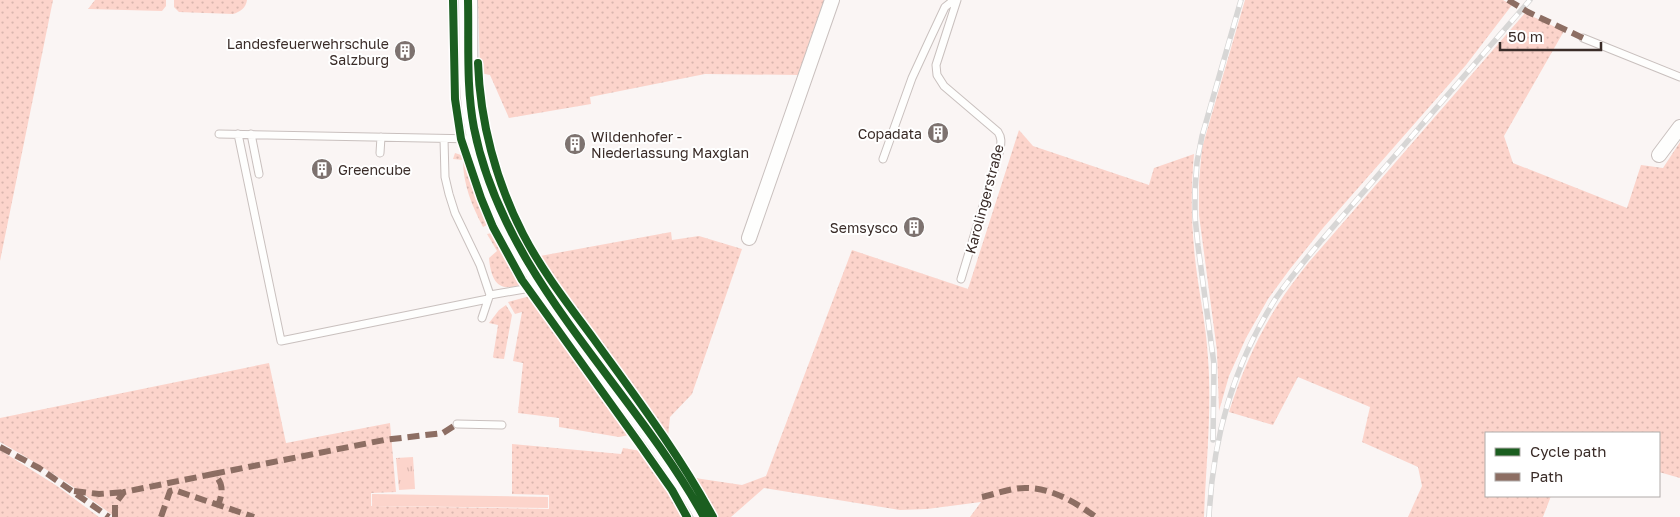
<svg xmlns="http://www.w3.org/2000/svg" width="1680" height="517" font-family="'Golos Text',sans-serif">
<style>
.grass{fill:url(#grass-dots)}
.park{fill:url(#park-tufts)}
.garden{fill:#fcd4cb}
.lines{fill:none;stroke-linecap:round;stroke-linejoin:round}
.service-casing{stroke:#c9c0be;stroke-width:9}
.minor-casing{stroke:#c9c0be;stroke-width:16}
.tertiary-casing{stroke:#c9c0be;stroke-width:20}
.service{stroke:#fefefd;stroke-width:7}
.minor{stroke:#fefefd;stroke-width:14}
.tertiary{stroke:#fefefd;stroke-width:18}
.rail-casing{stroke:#d7d6d5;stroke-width:5.5}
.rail{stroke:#fff;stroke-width:4;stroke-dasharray:11;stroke-linecap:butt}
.quiet{stroke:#8d6e63;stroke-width:6;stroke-dasharray:12 6;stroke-linecap:butt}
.cycleway-casing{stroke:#fff;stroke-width:11}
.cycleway{stroke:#1b5e20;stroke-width:8}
.labels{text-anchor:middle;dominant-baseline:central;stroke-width:4;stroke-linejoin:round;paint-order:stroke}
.poi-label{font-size:14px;fill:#3a2c28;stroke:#fff;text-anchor:end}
.street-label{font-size:14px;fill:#3a2c28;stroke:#fff}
</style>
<defs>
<pattern id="grass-dots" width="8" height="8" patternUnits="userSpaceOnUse" patternTransform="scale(1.25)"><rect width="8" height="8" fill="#fcd4cb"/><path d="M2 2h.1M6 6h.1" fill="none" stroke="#d9b6ae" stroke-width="1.8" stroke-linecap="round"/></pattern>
<pattern id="park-tufts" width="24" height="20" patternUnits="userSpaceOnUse" patternTransform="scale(1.25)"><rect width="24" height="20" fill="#fcd4cb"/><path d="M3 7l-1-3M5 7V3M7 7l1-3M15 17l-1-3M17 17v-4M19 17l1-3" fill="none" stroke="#d9b6ae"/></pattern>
</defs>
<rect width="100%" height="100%" fill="#faf5f4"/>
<!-- grass -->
<path class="grass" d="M0,0H53L0,261Z
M95,0H166V6L162,11L88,9Z
M174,0H247C246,8 240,12 233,14L179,12L174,7Z
M478,0H825L799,75L705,74L590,97L591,104L509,118L490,75L480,73Z
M1245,0H1503L1512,5L1466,65L1323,228L1290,269L1268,299L1246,338L1229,376L1219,411L1217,351L1199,215V182L1202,148Z
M1525,13L1564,31L1504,136L1513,163L1627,208L1641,165L1663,168L1680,142V478L1659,472V433H1486V496H1551L1543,517H1408L1422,486L1418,467L1362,442L1370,407L1298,377L1273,425L1229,412C1241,375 1256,339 1277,306C1287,290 1298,276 1309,262Z
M1019,130L1033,146L1149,185L1154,168L1194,154C1191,186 1191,216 1194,248C1197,285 1206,321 1208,358C1212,411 1206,464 1204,517H970L981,502L927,509L900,510L764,488L731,517H718L695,478L742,485L766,476L852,250L968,289Z
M455,153L464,156L467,162L489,224L483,227C472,206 463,184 463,160L453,159Z
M472,159L477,162L525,270L526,278L494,222Z
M671,232L672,240L699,236L742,249L692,394L670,417L668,437L554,281L540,256Z
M492,233L495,237L522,284C498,294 491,280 489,258L497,251L487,234Z
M530,296L539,309L629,435L619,437L559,427V418L518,413L523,363L513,361L522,312L515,314L508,302Z
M506,305L512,315L504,359L494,358L493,357L498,325L489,323L499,310Z
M269,363L286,443L390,423L396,492L371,493V506L549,509V495L512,494V444L621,454L623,448L641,451L683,517H115C78,489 41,465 0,442V418Z
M0,450L57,486L99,517H0Z"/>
<!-- park -->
<path class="park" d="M413,457L415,489L399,490L396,458Z"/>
<!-- garden -->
<path class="garden" d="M372,494L548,497V508L372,506Z"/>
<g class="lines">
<!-- service casing -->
<g class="service-casing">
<path id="service" d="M957,0L936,65L937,75L944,86L998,132C1002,138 1001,143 1000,150L961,279
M1583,38L1680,77
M219,134L476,139
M238,134L281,341L488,299
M251,134L259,174
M444,139L445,177L449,194L455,213L480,265L490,295L542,286
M380,153L381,137
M883,159L912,78L930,39L945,7L954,0
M482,318L489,297
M457,424L502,425"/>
</g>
<!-- minor casing -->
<g class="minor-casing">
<path id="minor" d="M1659,155L1680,127
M749,238L832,0"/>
</g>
<!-- tertiary casing -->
<g class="tertiary-casing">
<path id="tertiary" d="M468,0C469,42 466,87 474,128C504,279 632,386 704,517"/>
</g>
<!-- service -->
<use href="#service" class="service"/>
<!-- minor -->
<use href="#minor" class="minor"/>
<!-- tertiary -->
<use href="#tertiary" class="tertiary"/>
<!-- rail casing -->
<g class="rail-casing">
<path id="rail" d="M1213,440L1214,364L1198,246L1195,217V190L1197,162L1202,136L1241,0
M1209,517C1213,437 1233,366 1276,298C1290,278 1305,260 1321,241L1530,0"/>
</g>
<!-- rail -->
<use href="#rail" class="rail"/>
<!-- quiet -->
<path class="quiet" d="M1508,0L1528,12L1583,38
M0,447L39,468L109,517
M213,474L384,440L443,433L457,424
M74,491L99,494L124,492
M982,497C996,494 1013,487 1028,488C1054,489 1076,503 1096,517
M115,517V504L124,492L213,474C224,482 223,493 218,505
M161,517L170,491L174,490L254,517"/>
<!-- cycleway casing -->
<g class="cycleway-casing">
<path id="cycleway" d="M453,0L455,99L461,139L481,198L493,227L522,280L639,443L672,490L687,517
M468,0C469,42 466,87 474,128C504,279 632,386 704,517
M478,63C480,121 496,182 523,234C542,271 568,304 593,338C635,396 679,454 713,517"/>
</g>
<!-- cycleway -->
<use href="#cycleway" class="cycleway"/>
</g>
<!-- icons -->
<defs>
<g id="building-disc" transform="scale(1.125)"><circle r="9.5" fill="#7d726f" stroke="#fff"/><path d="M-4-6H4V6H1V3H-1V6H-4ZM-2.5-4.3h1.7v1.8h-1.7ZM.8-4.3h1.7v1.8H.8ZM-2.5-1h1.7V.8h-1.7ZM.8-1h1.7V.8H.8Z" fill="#fff"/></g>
</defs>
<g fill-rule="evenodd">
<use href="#building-disc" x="405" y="51"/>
<use href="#building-disc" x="938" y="133"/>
<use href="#building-disc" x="575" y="144"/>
<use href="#building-disc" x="322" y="169"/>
<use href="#building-disc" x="914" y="227"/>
</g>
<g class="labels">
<!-- poi labels -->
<g class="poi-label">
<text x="389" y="43">Landesfeuerwehrschule<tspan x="389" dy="16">Salzburg</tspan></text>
<text x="922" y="133">Copadata</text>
<text x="591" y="136" text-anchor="start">Wildenhofer -<tspan x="591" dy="16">Niederlassung Maxglan</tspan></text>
<text x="338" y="169" text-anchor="start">Greencube</text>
<text x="898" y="227">Semsysco</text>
</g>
<!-- street labels -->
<g class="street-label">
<text transform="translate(984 199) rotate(-75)">Karolingerstraße</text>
</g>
</g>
<!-- legend -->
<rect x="1485" y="432" width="175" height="65" fill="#ffffff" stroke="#b0aba9"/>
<rect x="1495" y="448" width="25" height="8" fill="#1b5e20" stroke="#b0aba9"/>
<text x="1530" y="457" font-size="15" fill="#3a2c28">Cycle path</text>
<rect x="1495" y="473" width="25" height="8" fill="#8d6e63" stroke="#b0aba9"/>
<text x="1530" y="482" font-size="15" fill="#3a2c28">Path</text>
<!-- scale -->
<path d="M1500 42v8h101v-8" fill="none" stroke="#3a2c28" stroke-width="2.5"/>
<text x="1508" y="42" font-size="15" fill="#3a2c28" stroke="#ffffff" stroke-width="4" paint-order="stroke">50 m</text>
</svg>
